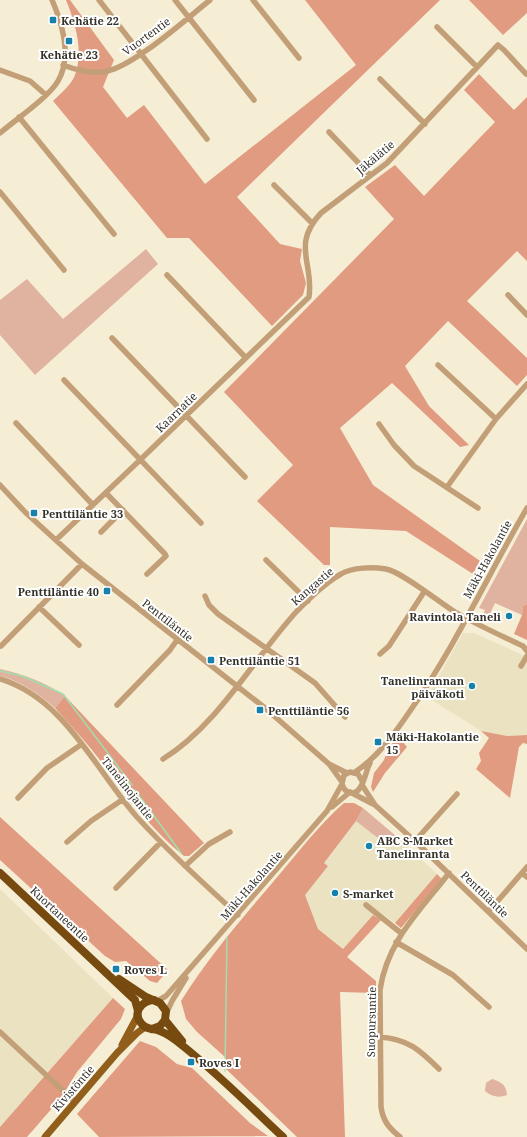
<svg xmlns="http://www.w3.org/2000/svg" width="527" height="1137" font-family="'Noto Serif',serif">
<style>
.built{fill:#eae2c1}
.green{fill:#e0b2a0}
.forest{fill:#e19b80}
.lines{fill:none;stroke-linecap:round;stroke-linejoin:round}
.stream{stroke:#a2deac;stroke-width:1.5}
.minor{stroke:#c39f78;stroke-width:5.5}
.major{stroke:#915e1b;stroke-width:7}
.highway{stroke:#774b10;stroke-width:8}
.poi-dot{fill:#1682ab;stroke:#fff;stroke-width:1.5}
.labels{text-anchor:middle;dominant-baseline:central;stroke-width:4;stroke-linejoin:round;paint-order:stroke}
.poi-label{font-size:11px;font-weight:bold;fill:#343128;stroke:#fff;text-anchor:start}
.street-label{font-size:11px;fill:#343128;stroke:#fff}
</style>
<rect width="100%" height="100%" fill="#f5eed5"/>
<!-- built -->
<path class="built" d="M463,633H474L527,657V735L507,736L481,731L427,697Z
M356,821L371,832L378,840L393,842L396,836L437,874L395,923L377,910L343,949L318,929L304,895L328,866L324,863Z
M0,889L113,998L0,1127Z"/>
<!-- green -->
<path class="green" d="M146,249L158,264L35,375L0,335V300L27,279L63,319Z
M527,519V604L523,606L522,615L495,603L487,620L482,617L485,610L479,608Z
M0,669C23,674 47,683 65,696L55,708C38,694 22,681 0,676Z
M363,808L396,836L388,846L356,821Z
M492,1079C501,1082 506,1084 507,1095C499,1098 492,1097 485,1091L486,1083Z"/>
<!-- forest -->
<path class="forest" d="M66,0H70L114,60L103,87L127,118L144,105L205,184L356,65L305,0H440L237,197L280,244L302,249L300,261L306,283L303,295L272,326L189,238H167L53,101C61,93 71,85 75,75C84,51 75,22 66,0Z
M469,0H527V13L503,35Z
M479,74L514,110L527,97V261L517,251L467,301L527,358V375L517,386L448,321L405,366L429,406L469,445L460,447L392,383L340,428L373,485L480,561L473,574L406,531L330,527V565H324L257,501L293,465L224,392L394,219L365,187L395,165L424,196L495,122L464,90Z
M527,604V640L514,634L522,615L523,606Z
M65,696L204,843L189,856H184C152,831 127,796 103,764C88,744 71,726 55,708Z
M481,731L507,736L527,735V744L523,743L519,747L510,798L476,769L481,761L479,753L489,738Z
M398,736L407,747L385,773L373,792L371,787L374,773L384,760L388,749Z
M344,803H354L363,808L356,821L324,863L328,866L305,895L318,929L343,949L373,915L381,920L347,957L376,981V993L340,992L345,1137H297L226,1069L225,1057L197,1032L186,1019L181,1001C209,956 244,916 279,875C300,850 320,824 344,803Z
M0,817L168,970L157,983L150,981L126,961L115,962L105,956L0,860Z
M437,874L442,879L401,928L395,923Z
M113,998L125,1009L121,1019L77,1072L61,1098L27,1137H0V1127Z
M140,1041L156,1047L177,1064L192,1068L250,1123L268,1136L99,1137L77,1114Z"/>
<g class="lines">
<!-- stream -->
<path class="stream" d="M0,671L22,676L63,694L132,785
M135,790L181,853
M225,1071L227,938"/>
<!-- minor -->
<path class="minor" d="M99,0L207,139
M175,0L254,100
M253,0L299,58
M437,27L477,67
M63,65C76,70 89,73 103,72C131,69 186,19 210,0
M0,70L30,81L46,95
M380,79L425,124
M19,117L114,234
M329,132L370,175
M0,133C15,120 49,97 58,81C72,57 62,23 52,0
M274,185L312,223
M0,192L64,270
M167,275L246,358
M508,295L527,315
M112,338L245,477
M438,365L496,419
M64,380L201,523
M16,423L93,505
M379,424L394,445L414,466L478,508
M0,485L25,512L82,564L265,708L329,764L342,782
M447,487L496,419L527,384
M106,493L165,554L166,556L147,574
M101,532L123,510
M56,540L140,460L309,297C314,263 291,245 321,213L387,163L498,45L504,50L526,74
M266,560L308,601
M205,596L209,605L218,614L315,683L345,717
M39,607L79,645
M1,646L82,564
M380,654L389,646L424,592
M521,666L527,656
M0,679C64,698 95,769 136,816C168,851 203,883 238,915
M117,705L170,650L177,640
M163,759C218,725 254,658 297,611C310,598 325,583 341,574C352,567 373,567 386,569C402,572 439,602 455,612C477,625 500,635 523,646L527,651
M329,764L347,773
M355,772C378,757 395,733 410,711C455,647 488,575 527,508
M362,781L358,774L350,772L344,775L342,784C343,788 346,792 351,793C363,794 365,772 370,763
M362,785L375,805L418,844L527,949
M352,793L373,804
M18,798L47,768L82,744
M332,807L350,792
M415,841L457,794
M67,842L91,821L122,800
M185,866L209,844L230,832
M522,873L527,877
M116,888L160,843
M366,905L401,933
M489,911L527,867
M396,942L453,975L489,1007
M157,1001L166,996L327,811L342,784
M166,1014L172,1001L186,978
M0,1032L75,1102
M380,1037C408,1039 420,1050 439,1069
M400,1137C389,1128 383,1121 381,1107L380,990C387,941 420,911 449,873"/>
<!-- major -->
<path class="major" d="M122,1045L138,1015
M45,1137L117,1053L137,1033L145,1027"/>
<!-- highway -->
<path class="highway" d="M0,873L135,1000L138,1011
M119,979L146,997L160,1003L166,1011L165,1020L160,1026L152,1029
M154,1000C142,1001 132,1012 141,1023C146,1030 153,1028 160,1031C168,1034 176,1040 183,1046C218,1074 250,1106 283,1137
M165,1020L182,1041"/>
</g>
<!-- markers -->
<g class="poi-dot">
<rect x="49" y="16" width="8" height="8" rx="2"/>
<rect x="65" y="37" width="8" height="8" rx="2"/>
<rect x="30" y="509" width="8" height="8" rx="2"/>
<rect x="103" y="587" width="8" height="8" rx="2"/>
<circle cx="509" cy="616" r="4"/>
<rect x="207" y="656" width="8" height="8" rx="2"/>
<circle cx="472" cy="686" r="4"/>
<rect x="256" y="706" width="8" height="8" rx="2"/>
<rect x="374" y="738" width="8" height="8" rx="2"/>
<circle cx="369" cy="846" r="4"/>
<circle cx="335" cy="893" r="4"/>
<rect x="112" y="965" width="8" height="8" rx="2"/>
<rect x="187" y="1058" width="8" height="8" rx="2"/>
</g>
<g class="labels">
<!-- poi labels -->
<g class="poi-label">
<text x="61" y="20">Kehätie 22</text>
<text x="69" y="54" text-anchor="middle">Kehätie 23</text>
<text x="42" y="513">Penttiläntie 33</text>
<text x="99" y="591" text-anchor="end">Penttiläntie 40</text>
<text x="501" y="616" text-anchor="end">Ravintola Taneli</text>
<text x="219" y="660">Penttiläntie 51</text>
<text x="464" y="680" text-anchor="end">Tanelinrannan<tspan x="464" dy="13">päiväkoti</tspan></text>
<text x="268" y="710">Penttiläntie 56</text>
<text x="386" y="736">Mäki-Hakolantie<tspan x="386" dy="13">15</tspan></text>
<text x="377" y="840">ABC S-Market<tspan x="377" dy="13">Tanelinranta</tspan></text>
<text x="343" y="893">S-market</text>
<text x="124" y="969">Roves L</text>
<text x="199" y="1062">Roves I</text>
</g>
<!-- street labels -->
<g class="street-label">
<text transform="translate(146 36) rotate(-36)">Vuortentie</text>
<text transform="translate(375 157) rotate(-40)">Jäkälätie</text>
<text transform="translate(176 412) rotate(-44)">Kaarnatie</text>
<text transform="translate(487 559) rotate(-61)">Mäki-Hakolantie</text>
<text transform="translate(312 586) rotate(-41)">Kangastie</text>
<text transform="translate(168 620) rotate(38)">Penttiläntie</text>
<text transform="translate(128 788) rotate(52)">Tanelinojantie</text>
<text transform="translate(251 885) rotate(-49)">Mäki-Hakolantie</text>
<text transform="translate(485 894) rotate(44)">Penttiläntie</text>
<text transform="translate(60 914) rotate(43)">Kuortaneentie</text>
<text transform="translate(371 1022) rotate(-89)">Suopursuntie</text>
<text transform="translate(73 1088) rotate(-49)">Kivistöntie</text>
</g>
</g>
</svg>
